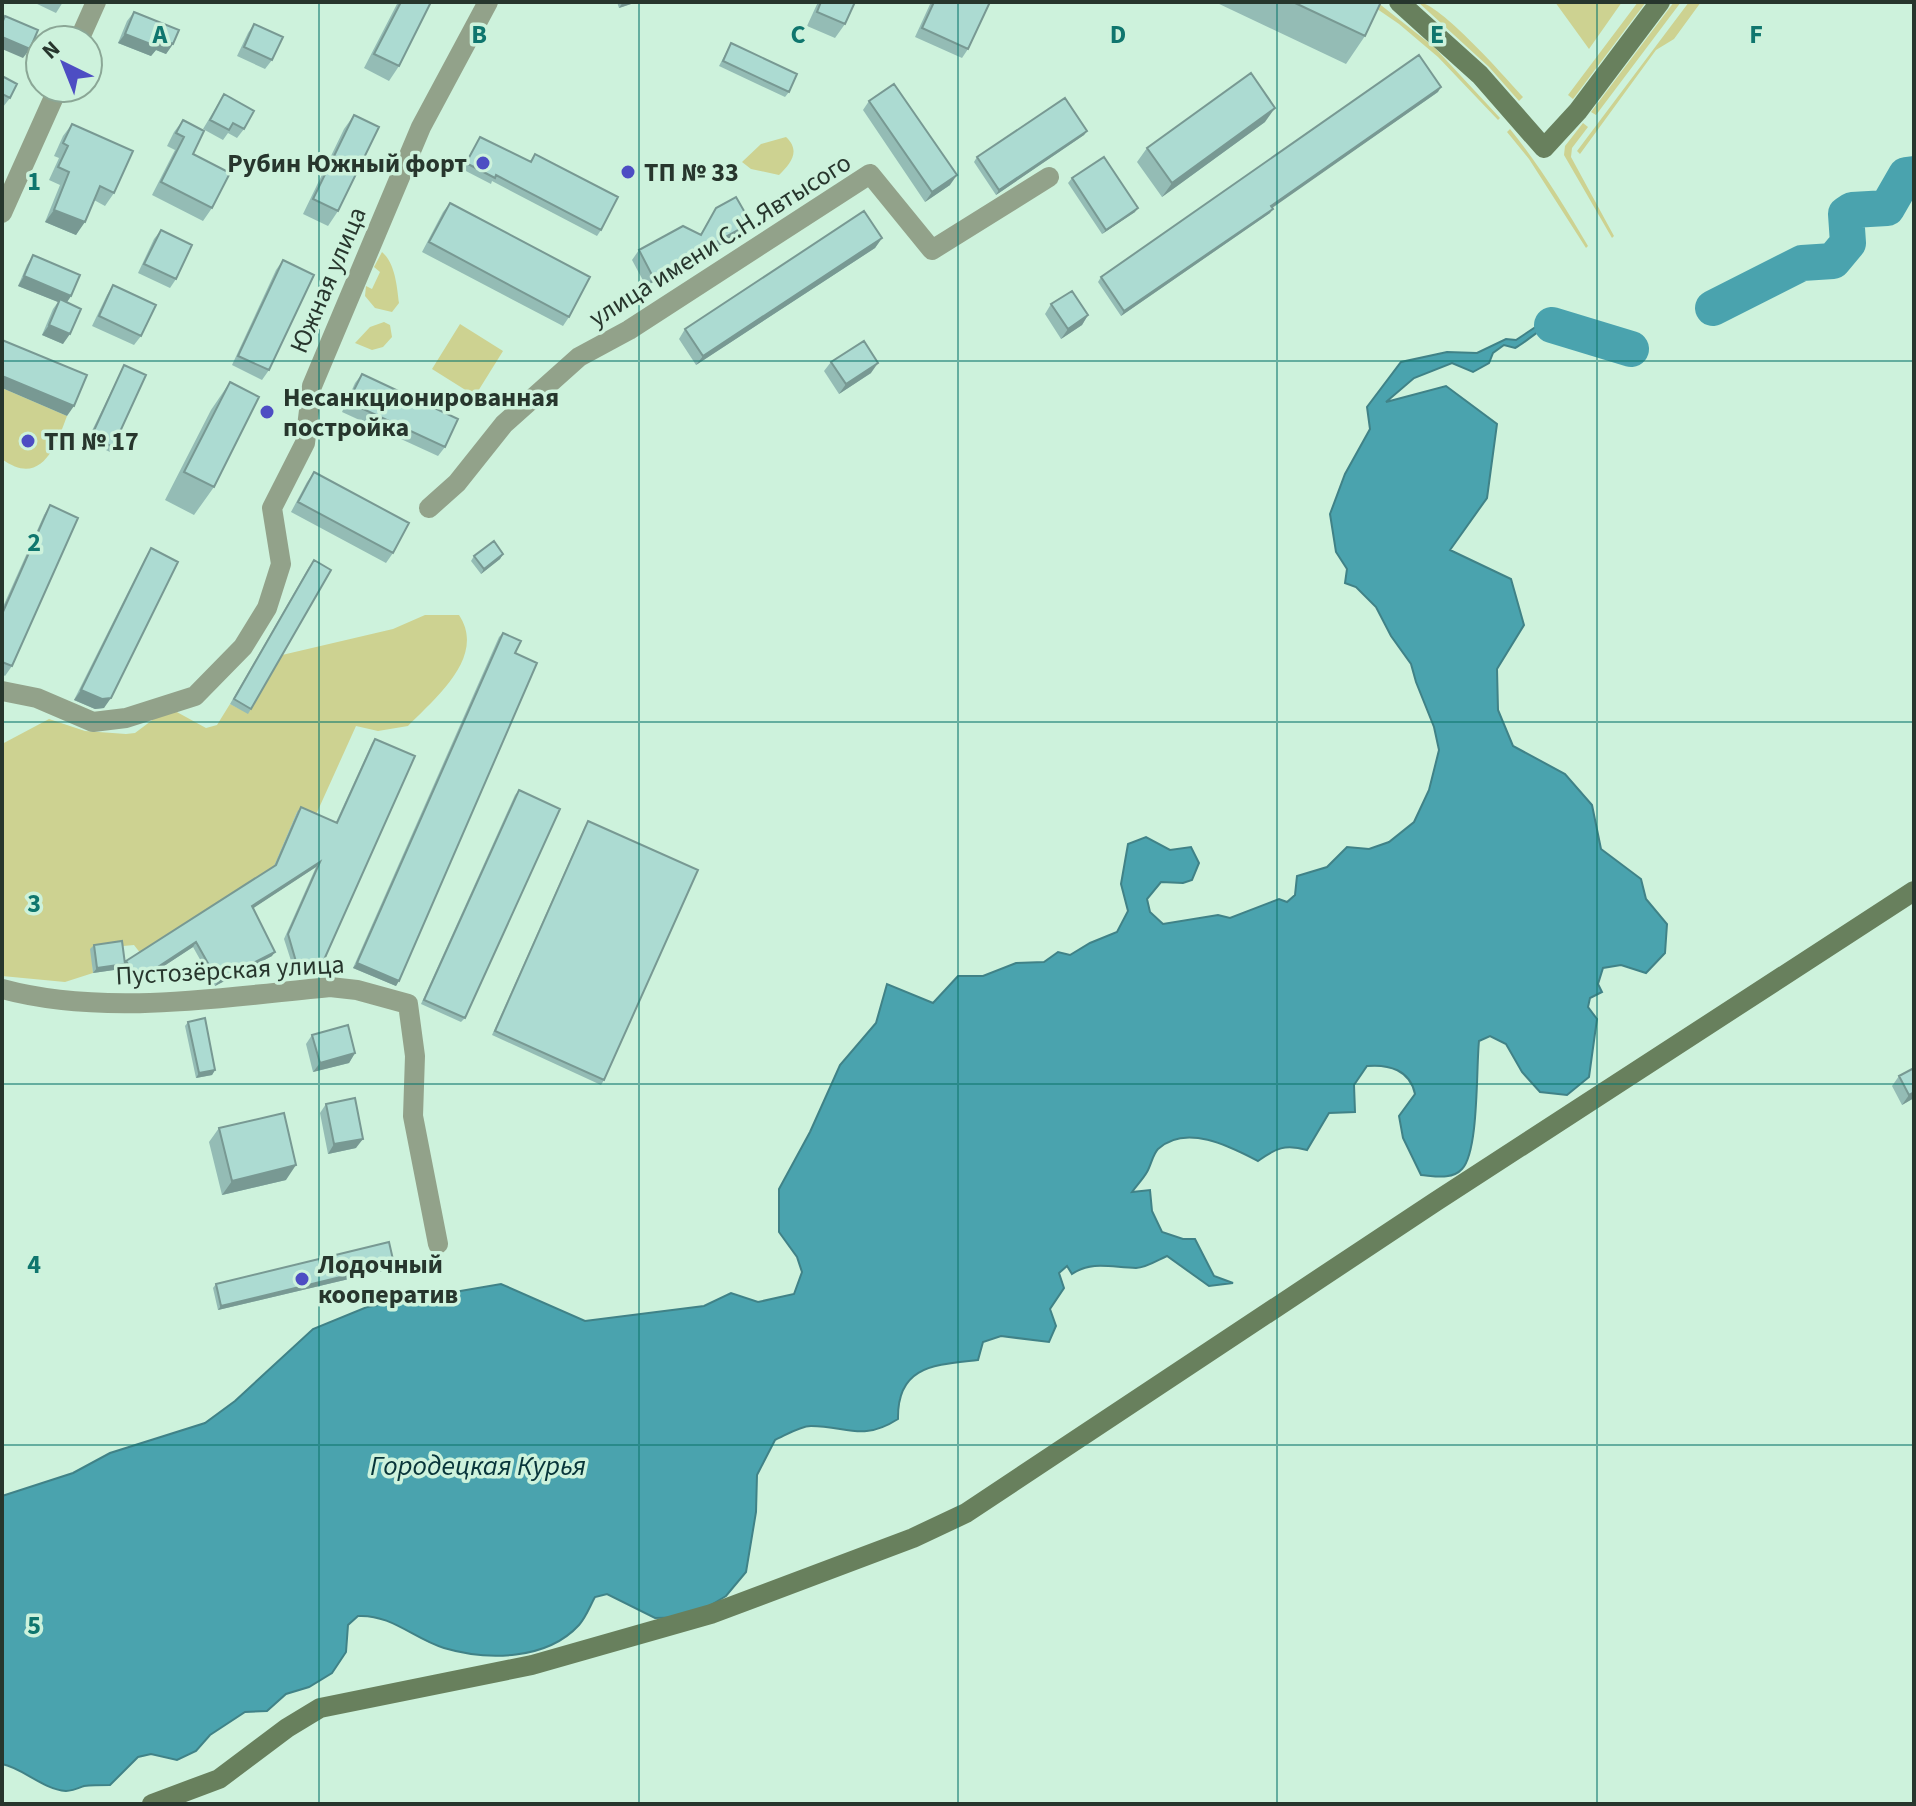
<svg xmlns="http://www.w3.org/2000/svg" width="1916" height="1806" font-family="'Source Sans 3',sans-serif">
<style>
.green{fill:#cdd291}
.water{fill:#4aa3ae;stroke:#408287;stroke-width:2}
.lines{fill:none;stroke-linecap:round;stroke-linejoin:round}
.river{stroke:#4aa3ae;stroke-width:36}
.street{stroke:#92a28a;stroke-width:20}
.secondary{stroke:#68805d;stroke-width:20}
.wall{fill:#94bcb5}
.shaded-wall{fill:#789993}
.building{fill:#acdbd2;stroke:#789993;stroke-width:2}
.grid{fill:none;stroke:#0f766e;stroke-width:2;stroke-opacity:0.55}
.poi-dot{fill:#4d4dc3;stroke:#cdf2dc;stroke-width:3}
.labels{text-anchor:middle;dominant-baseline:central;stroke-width:7;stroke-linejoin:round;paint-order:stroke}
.poi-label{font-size:26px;font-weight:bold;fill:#27362d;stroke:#cdf2dc;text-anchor:start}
.street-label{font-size:26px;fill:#27362d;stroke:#cdf2dc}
.water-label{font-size:28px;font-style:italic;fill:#073439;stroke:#cdf2dc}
.grid-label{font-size:26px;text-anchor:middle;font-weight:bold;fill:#0f766e;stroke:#cdf2dc;stroke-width:7;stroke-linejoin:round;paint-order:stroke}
</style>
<rect width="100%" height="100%" fill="#cdf2dc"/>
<!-- green -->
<path class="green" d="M1367,2H1377L1434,47L1500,118L1498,120L1438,57L1399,24Z
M1418,2C1439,2 1506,78 1523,97L1519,101L1489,67Z
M1555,2H1622L1589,49Z
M1638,2H1646L1573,99L1568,95Z
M1674,2H1681L1596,115L1591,112Z
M1689,2H1701L1674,39L1656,50L1580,154L1577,151Z
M1583,123L1588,127L1572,148L1571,157L1614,236L1612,238L1564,155L1565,146Z
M1510,129C1540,166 1564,205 1588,246L1586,248L1529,159L1507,132Z
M786,137C801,151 791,163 779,175L751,169L742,162L761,144Z
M382,252C395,263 397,286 399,303L392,312L375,308L365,296L366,286L372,289L380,272L374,267Z
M384,322L390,325L392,337L383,347L372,350L355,343L370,327Z
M460,324L503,351L475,396L432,369Z
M2,388L67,416C56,446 41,488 2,459Z
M425,615H459C487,657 434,699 408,726L378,731L356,726L314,819L297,812L273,869L141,954L134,945L91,949L93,973L65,982L2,976V744L49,719L85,731L126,734L135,733L159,715L175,711L206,728L217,725L230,704L248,713L282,655L393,629Z"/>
<!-- water -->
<path class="water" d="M1540,324L1552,325C1538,329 1528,341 1515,348L1504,345L1493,353L1489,363L1473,372L1452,363L1414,378L1386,402L1446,386L1497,424L1487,498L1450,550L1511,579L1524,625L1497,669L1498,710L1513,746L1565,774L1592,805L1601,849L1641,879L1646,899L1667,924L1665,953L1646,973L1621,965L1603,968L1598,984L1602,992L1590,998L1588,1007L1597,1019L1589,1077L1567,1095L1540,1092L1522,1072L1506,1044L1490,1036L1479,1041C1476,1069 1479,1151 1462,1169C1452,1180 1435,1176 1421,1175L1403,1138L1399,1116L1415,1094C1410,1070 1389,1064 1367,1066L1354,1085L1355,1112L1329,1113L1307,1150C1285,1144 1276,1148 1258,1161C1231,1147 1186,1123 1158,1149C1153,1154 1151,1165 1147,1172C1143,1179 1137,1185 1132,1192L1150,1190L1152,1211L1162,1232L1183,1239H1195L1214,1276L1233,1283L1209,1286L1167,1256C1158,1260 1146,1268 1136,1268C1114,1268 1092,1260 1072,1274L1067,1266L1059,1273L1064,1288L1050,1309L1056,1326L1049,1342L1001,1336L983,1342L978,1360C935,1365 897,1365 898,1419C862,1442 847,1426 811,1426C800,1426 786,1435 775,1440L757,1475L756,1512L746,1572L726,1596L691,1617L655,1618L607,1594L595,1597C590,1606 586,1617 579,1625C547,1660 488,1661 444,1648C414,1639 391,1614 358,1616L348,1625L346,1652L332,1673L309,1687L286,1694L267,1711L245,1712L210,1735L196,1751L177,1760L151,1754L138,1757L110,1785C101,1785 93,1785 84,1786C79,1788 72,1791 66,1791C42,1789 23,1768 2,1764V1496L73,1473L110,1453L205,1423L235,1401L313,1329L367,1307L501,1284L585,1321L704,1306L731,1293L758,1302L794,1294L802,1272L797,1257L779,1232V1189L810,1132L840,1065L876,1023L887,984L933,1003L958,976H983L1016,963L1044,962L1058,952L1070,955L1090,943L1117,932L1128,911L1121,884L1128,844L1146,837L1170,850L1191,847L1199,863L1192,880L1183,883L1161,882L1147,899L1150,912L1163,924L1218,915L1230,918L1279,899L1287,902L1295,895L1297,876L1327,867L1347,847L1369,849L1389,842L1414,822L1429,790L1439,750L1434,727L1416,682L1411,664L1391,636L1376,607L1356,587L1345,583L1347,569L1336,552L1330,514L1345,474L1370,429L1367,407L1401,362L1447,352L1477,353L1506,339L1516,340Z"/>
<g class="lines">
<!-- river -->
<path class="river" d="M1713,308L1802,263L1833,261L1848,243L1846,214L1852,210L1887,208L1906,175L1914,174
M1552,325L1631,349"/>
<!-- street -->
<path class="street" d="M79,40L96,2
M2,213L58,88
M429,508L457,483L504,424L579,357L629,330L870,174L932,250L1049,177
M2,691L37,698L93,722L126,718L195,696L243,647L267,608L281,564L272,508L305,443L312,386L421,127L488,2
M2,989C105,1017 225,997 330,987L357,990L408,1004L415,1056L413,1116L438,1244"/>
<!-- secondary -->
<path class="secondary" d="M1399,2L1480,75L1544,148L1578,111L1660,2
M152,1804L219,1779L287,1728L320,1708L532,1665L711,1614L913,1538L966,1513L1435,1202L1914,891"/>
</g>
<!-- wall -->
<path class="wall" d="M33,2H63L56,13Z
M398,2H431L399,66L389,81L364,68Z
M617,2H637L619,8Z
M818,2H855L845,24L835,38L807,26Z
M931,2H990L968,49L962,58L915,37Z
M1215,2H1381L1365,36L1346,64Z
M134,12L173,44L166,54L156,50L151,56L118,43L127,21Z
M254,24L272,60L265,69L237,56L248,33Z
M731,43L789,92L785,97L719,66Z
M2,76L10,98L3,107H2Z
M1438,92L1272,207L1270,213L1121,316L1098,282L1101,277Z
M224,94L244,129L237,138L228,133L223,140L203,129Z
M869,101L950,185L925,202L863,110Z
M354,115L338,211L328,226L303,214L344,129Z
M183,120L193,154L212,208L203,221L152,195L175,150L167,146L174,132Z
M1265,122L1162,197L1137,162L1147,148Z
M72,124L114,193L105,206L94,200L76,235L45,222L60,185L49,180L59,158L54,156L63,136Z
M1087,131L1084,135L996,195L974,162L977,157Z
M480,137L530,162L535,154L601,230L597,236L492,181L491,184L462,169Z
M1072,178L1135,212L1102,234L1068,183Z
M450,203L569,317L563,326L422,252L443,212Z
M716,208L751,223L744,232L646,286L632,260L639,250L700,235Z
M161,230L176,279L170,288L138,273L154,239Z
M882,238L875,248L696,365L679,339L685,329Z
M33,255L71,296L67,302L63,344L42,335L53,309L58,302L18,286L27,265Z
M283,260L269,370L262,380L232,365L276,270Z
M113,285L141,336L134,345L92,326L107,295Z
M1051,304L1088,315L1082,325L1061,339L1045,314Z
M831,362L871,373L839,394L824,371Z
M124,365L113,447L110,452L87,441Z
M362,374L445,447L438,456L342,412L355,383Z
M230,382L214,487L194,515L165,500L211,410Z
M314,472L393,553L386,563L291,512L307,482Z
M50,505L12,666L5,676L2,674V609L44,515Z
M151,548L104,708L95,709L74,700L145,558Z
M503,554L500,559L481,574L471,561L474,556Z
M310,565L251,709L248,714L230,704Z
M503,633L515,653L396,986L353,968L499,637Z
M375,739L319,971L315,975L308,976L294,970L284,939L316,867L253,908L272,956L215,986L193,947L135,985L123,967L121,969L93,973L90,949L94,945L125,963L274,866L297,812L301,807L336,822L372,743Z
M519,790L465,1018L461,1022L421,1004L515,795Z
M588,821L604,1080L601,1085L492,1035L585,826Z
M188,1022L215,1070L212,1075L196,1078L185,1026Z
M312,1035L355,1053L349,1063L313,1072L306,1044Z
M1899,1076L1914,1098L1902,1105L1892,1086Z
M326,1104L356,1148L328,1154L320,1113Z
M219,1128L286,1180L222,1195L209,1142Z
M391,1269L218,1310L213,1288L216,1284Z"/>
<!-- shaded-wall -->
<path class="shaded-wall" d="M623,2H637L619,8Z
M125,34L160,39L173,44L166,54L156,50L151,56L118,43Z
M2,37L30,49L23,58L2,49Z
M1441,87L1438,92L1268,211L1271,206Z
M1275,108L1265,122L1162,197L1172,183Z
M1087,131L1084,135L996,195L999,190Z
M957,175L950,185L925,202L932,192Z
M1138,208L1135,212L1102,234L1106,230Z
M1273,209L1270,213L1121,316L1124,311Z
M54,210L85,222L76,235L45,222Z
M751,223L744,232L646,286L653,277Z
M882,238L875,248L696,365L703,356Z
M24,276L71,296L65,305L60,299L58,302L18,286Z
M1088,315L1082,325L1061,339L1068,329Z
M49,325L70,334L63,344L42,335Z
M878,363L871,373L839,394L846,384Z
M2,376L74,406L67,416L2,388Z
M503,554L500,559L481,574L484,569Z
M81,690L111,698L104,708L95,709L74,700Z
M320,862L316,867L249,911L252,906Z
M196,942L193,947L135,985L138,980Z
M275,952L272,956L215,986L218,981Z
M357,963L399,981L396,986L353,968Z
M125,964L121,969L93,973L97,968Z
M311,971H319L315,975L308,976Z
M355,1053L349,1063L313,1072L320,1063Z
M215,1070L212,1075L196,1078L199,1073Z
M1914,1092V1098L1902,1105L1909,1095Z
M363,1139L356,1148L328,1154L334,1144Z
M296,1165L286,1180L222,1195L232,1181Z
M394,1264L391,1269L218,1310L221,1306Z"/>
<!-- building -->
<path class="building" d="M401,2H431L399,66L374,54Z
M821,2H855L845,24L817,12Z
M934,2H990L968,49L922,28Z
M1293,2H1381L1365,36Z
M134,12L179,30L173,44L160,39L158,47L125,34Z
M5,16L38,30L30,49L2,37V23Z
M254,24L283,37L272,60L244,47Z
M731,43L797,74L789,92L723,61Z
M1419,55L1441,87L1271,206L1273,209L1124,311L1101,277Z
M1251,73L1275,108L1172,183L1147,148Z
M2,76L17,84L10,98L2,94Z
M894,84L957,175L932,192L869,101Z
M224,94L254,111L244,129L233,123L229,130L210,120Z
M1065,98L1087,131L999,190L977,157Z
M354,115L379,127L338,211L313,199Z
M183,120L204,131L193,154L230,173L212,208L161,182L184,137L176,133Z
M72,124L133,151L114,193L100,186L85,222L54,210L69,172L58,167L68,146L63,143Z
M480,137L531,162L535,154L618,197L601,230L496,175L495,178L466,163Z
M1104,157L1138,208L1106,230L1072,178Z
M736,197L751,223L653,277L639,250L683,226L701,235L716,208Z
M450,203L590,277L569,317L429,242Z
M864,211L882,238L703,356L685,329Z
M161,230L192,245L176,279L144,264Z
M33,255L80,275L71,296L24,276Z
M283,260L314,275L269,370L238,356Z
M113,285L156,305L141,336L99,316Z
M1072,291L1088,315L1068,329L1051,304Z
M60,299L81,309L70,334L49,325Z
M2,340L87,375L74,406L2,376Z
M864,341L878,363L846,384L831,362Z
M124,365L146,375L113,447L91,437Z
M362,374L458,419L445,447L348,402Z
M230,382L259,397L214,487L184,472Z
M314,472L409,523L393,553L298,502Z
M50,505L78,518L12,666L2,662V614Z
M494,541L503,554L484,569L474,556Z
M151,548L178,562L111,698L102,699L81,690Z
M314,560L331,570L251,709L234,699Z
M503,633L521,641L515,653L537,663L399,981L357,963Z
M375,739L415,756L319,971H311L297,965L288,934L320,862L252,906L275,952L218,981L196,942L138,980L126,961L276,865L301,807L337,823Z
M519,790L560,809L465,1018L424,1000Z
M588,821L698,870L604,1080L495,1031Z
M122,941L125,964L97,968L94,945Z
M205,1018L215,1070L199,1073L188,1022Z
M348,1025L355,1053L320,1063L312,1035Z
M1914,1068V1092L1909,1095L1899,1076Z
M355,1098L363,1139L334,1144L326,1104Z
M284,1113L296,1165L232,1181L219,1128Z
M389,1242L394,1264L221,1306L216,1284Z"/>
<!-- grid -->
<path class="grid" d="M319,2V1804M639,2V1804M958,2V1804M1277,2V1804M1597,2V1804M2,361H1914M2,722H1914M2,1084H1914M2,1445H1914"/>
<!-- markers -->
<g class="poi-dot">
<circle cx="483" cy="163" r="8"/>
<circle cx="628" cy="172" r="8"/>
<circle cx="267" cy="412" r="8"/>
<circle cx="28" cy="441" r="8"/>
<circle cx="302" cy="1279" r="8"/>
</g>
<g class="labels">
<!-- poi labels -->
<g class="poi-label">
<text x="467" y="163" text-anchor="end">Рубин Южный форт</text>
<text x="644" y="172">ТП № 33</text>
<text x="283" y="397">Несанкционированная<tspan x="283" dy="30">постройка</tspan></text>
<text x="44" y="441">ТП № 17</text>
<text x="318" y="1264">Лодочный<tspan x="318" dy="30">кооператив</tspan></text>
</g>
<!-- street labels -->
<g class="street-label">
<text transform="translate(720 240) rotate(-32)">улица имени С.Н.Явтысого</text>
<text transform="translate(328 280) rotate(-67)">Южная улица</text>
<text transform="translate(230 970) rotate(-3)">Пустозёрская улица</text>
</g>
<!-- water labels -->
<g class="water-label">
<text x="478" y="1466">Городецкая Курья</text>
</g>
</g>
<g class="grid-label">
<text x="160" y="43">A</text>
<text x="479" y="43">B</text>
<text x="798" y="43">C</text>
<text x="1118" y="43">D</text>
<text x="1437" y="43">E</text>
<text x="1756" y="43">F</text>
<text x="34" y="190">1</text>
<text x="34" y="551">2</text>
<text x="34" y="912">3</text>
<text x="34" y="1273">4</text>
<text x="34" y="1634">5</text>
</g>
<!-- border -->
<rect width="1916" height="1806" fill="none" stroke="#27362d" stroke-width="8"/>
<!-- north arrow -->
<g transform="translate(64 64) rotate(317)"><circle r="38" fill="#cdf2dc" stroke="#8ba796" stroke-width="2"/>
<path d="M0-6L14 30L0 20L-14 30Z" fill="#4d4dc3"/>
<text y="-12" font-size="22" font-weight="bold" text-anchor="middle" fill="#27362d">N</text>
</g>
</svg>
